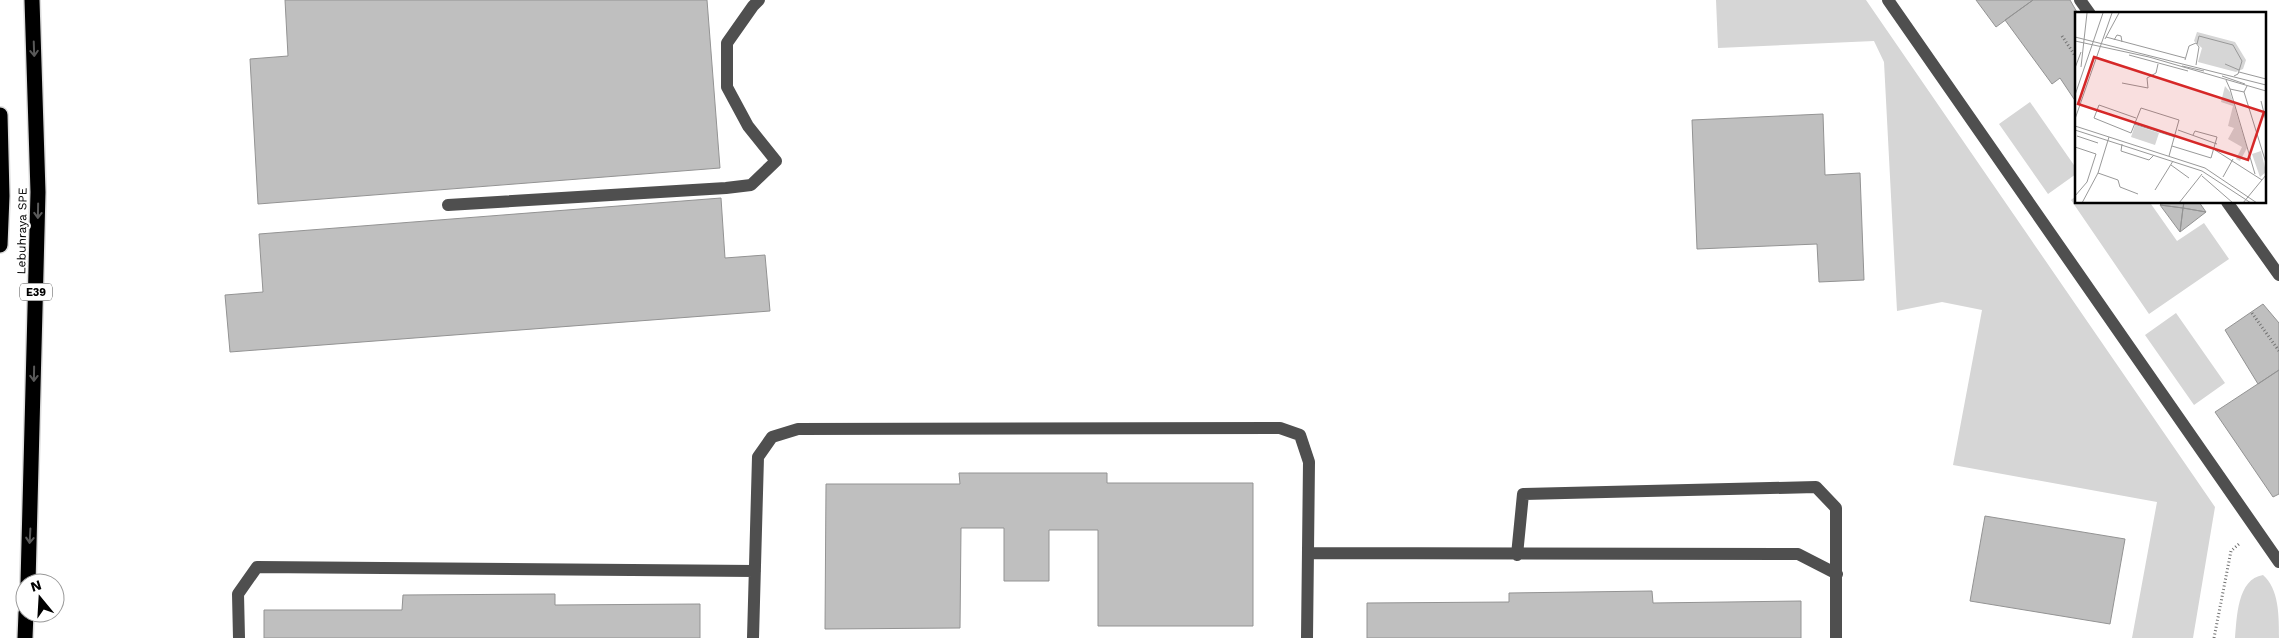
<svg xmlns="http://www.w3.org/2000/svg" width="2279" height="638" font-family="'Work Sans',sans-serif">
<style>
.green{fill:#d6d6d6}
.building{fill:#bfbfbf;stroke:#939393}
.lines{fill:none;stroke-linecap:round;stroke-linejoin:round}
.highway-casing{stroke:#dbdbdb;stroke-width:18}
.path{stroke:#717171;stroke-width:3;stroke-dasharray:1 2.5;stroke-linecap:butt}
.minor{stroke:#4f4f4f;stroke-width:12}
.highway{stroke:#000;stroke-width:15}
.oneway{stroke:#595959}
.labels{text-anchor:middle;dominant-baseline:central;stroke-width:4.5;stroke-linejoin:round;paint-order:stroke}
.shield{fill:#fff;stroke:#4c4c4c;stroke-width:1}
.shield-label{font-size:11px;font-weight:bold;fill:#000}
.street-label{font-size:12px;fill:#000;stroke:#fff}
.inset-road{fill:none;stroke:#999;stroke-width:1}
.view{fill:#d62828;fill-opacity:0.15;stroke:#d62828;stroke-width:2.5}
.inset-edge{fill:none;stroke:#000;stroke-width:2.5}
</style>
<rect width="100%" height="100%" fill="#fff"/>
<!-- green -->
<path class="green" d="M1716,0H1866L2215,507L2193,638H2132L2157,502L1953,465L1982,310L1942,302L1897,311L1884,62L1874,41L1718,48Z
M2030,102L2076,168V174L2048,194L1999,124Z
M2076,196V202L2153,203L2151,204L2177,241L2204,223L2229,259L2149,314L2071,200Z
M2176,313L2225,383L2194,405L2145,335Z
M2263,575C2279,589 2279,615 2279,638H2235C2237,618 2237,579 2263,575Z"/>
<!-- building -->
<path class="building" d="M285,0H707L720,168L258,204L250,59L288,56Z
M1976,0H2033L1996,27Z
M2033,0H2070L2078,14L2076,102L2060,78L2052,84L2005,20Z
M1823,114L1825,175L1860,173L1864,280L1819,282L1817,244L1697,249L1692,120Z
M721,198L725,258L765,255L770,311L230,352L225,295L263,292L259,234Z
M2163,202H2184L2183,208L2160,205Z
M2184,202H2199L2206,212L2183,208Z
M2160,205L2183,208L2180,232Z
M2183,208L2206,212L2180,232Z
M2263,304L2279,323V370L2258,384L2225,330Z
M2279,370V494L2273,497L2215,412Z
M959,473H1107V483H1253V626H1098V530H1049V581H1004V528H961L960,628L825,629L826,484H960Z
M1985,516L2125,539L2110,624L1970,601Z
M1652,591L1653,603L1801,601V638H1367V603L1509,602V593Z
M555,594V605L700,604V638H264V610H402L403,595Z"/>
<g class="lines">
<!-- highway casing -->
<g class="highway-casing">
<path id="highway" d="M0,115L2,196L0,245
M28,583L38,192L32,0
M25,638L26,613"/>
</g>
<!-- path -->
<path class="path" d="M2062,36L2076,57
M2252,313L2279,351
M2214,638L2231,551L2239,544"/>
<!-- minor -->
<path class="minor" d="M1888,0L2279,562
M2080,0L2090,14
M2227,202L2279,275
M448,205L726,188L751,185L776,161L748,126L727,87V43L753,6L759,0
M1308,553L1798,554L1837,574
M1517,555L1523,494L1816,487L1836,508V638
M239,638L238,594L257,567L755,571
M753,638L758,457L772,437L798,429L1280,428L1300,435L1309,462L1307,638"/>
<!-- highway -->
<use href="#highway" class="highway"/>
</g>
<!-- one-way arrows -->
<defs><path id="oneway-shaft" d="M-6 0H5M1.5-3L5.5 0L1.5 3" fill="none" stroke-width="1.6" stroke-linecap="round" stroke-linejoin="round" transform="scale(1.25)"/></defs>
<g class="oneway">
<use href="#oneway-shaft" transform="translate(34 49) rotate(88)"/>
<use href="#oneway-shaft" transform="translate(38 211) rotate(91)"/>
<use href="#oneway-shaft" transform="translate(34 374) rotate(91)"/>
<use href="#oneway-shaft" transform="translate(30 536) rotate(93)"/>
</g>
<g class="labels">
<!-- shield labels -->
<rect class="shield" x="20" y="283.5" width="32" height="17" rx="4"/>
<g class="shield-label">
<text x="36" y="292">E39</text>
</g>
<!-- street labels -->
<g class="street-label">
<text transform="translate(22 231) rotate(-89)">Lebuhraya SPE</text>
</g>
</g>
<!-- overview -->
<g transform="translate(2075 12)">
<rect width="191" height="191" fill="#fff"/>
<path d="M122,20L160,30L171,48L168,57L161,60L123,50L127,36L119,29ZM150,74L155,80L172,136L165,149L161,147L167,135L153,127L159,116L153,114L158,94L146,90ZM60,113L84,121L80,133L56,125ZM186,139L191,160L185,165L177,142Z" fill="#d6d6d6"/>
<path class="inset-road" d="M0,25L191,73M31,25L110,46M30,27L44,1M39,28L42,23L46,24L47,30M0,29L74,45L191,79M122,32L124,24L158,33L167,49L163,62L159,64M54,43L113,59M110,48L114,34L121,31L124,35L121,53M150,52L164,58M107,54L129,59M6,55L12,1M0,56L6,40M164,60L191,67M147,64L170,72M151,68L155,77L169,80L172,74M47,71L73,76L72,66L81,61L83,52M155,77L180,162M169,80L191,151M0,83L28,1M186,89L191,109M61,106L24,93L19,106L56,121L66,96L104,108L94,144M0,107L37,1M59,112L100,125M0,114L130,156L182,191M0,118L127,159L176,191M103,118L142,132M2,124L23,131M47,132L46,139L74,148L79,143M97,134L136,146L142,125L120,119L118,123M0,135L21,142L12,170L0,184M140,138L187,168M96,153L114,166M23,161L43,168L45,175L63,182M127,164L158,191M148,165L158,147M80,178L98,149M7,191L23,161L34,125M104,191L127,162M168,191L191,163"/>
<path class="view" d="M19,45L189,100L173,148L3,92Z"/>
<rect width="191" height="191" class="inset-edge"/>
</g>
<!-- north arrow -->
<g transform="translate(40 598) rotate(342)"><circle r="24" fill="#ffffff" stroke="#999999"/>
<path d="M0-4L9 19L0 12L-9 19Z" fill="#000000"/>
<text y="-8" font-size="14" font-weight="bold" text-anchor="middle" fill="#000000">N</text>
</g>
</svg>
